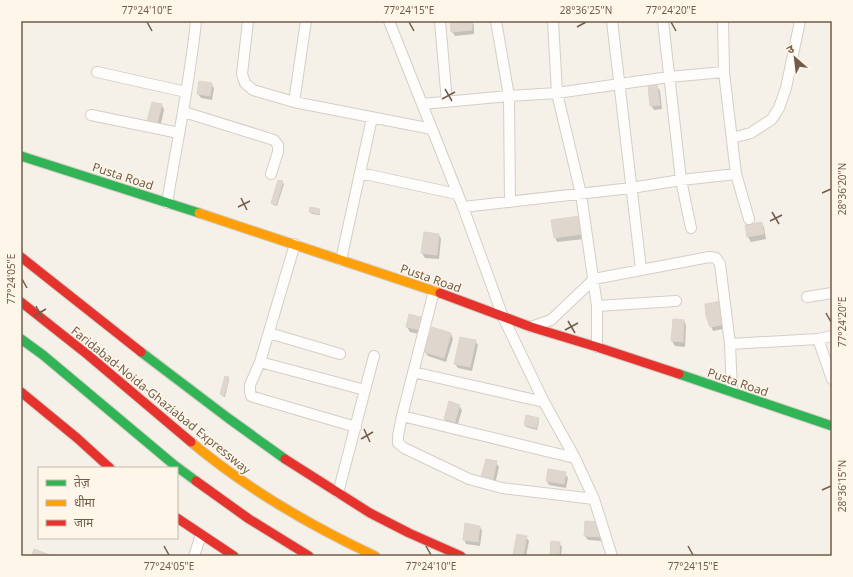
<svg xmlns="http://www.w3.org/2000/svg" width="853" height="577" font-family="'Noto Sans','Noto Sans Devanagari',sans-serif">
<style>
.shadow{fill:#0003}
.building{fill:#dfd7ce;stroke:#ded5cb}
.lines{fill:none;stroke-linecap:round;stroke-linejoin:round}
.street-casing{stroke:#d4cec7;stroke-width:12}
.fast-casing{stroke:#d3cdc4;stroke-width:11}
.slow-casing{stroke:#d3cdc4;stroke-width:11}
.jam-casing{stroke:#d3cdc4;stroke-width:11}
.street{stroke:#fefdfc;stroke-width:10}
.fast{stroke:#30b455;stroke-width:9}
.slow{stroke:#ff9f0a;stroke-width:9}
.jam{stroke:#e5322d;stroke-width:9}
.ticks{fill:none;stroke:#725b4a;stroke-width:1.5}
.labels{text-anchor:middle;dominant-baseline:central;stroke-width:3;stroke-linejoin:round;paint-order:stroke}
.street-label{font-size:12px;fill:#725b4a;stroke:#fef7e9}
.neatline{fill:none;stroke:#725b4a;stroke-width:1.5}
.ticks-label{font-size:10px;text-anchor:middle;fill:#725b4a}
</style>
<rect width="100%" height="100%" fill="#f5f1e9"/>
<!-- shadow -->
<path class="shadow" d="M462,21H471L474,25V34L455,36L452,31Z
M211,84L214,88L212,100L201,98L198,94Z
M657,86L660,91L662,109L654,110L651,105Z
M162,105L164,110L160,128L151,126L148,121Z
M282,182L284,184L277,206L273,205L272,203Z
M319,210L320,215L312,214L310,212Z
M580,217L584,239L557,242L555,237Z
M761,223L764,227L766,239L751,242L748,237L746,225Z
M439,235L441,239L439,259L425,258L422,253Z
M706,305L728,328L713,331L711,326Z
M410,316L423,335L410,332L407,327Z
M674,320L684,321L686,325L685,347L675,346L672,341Z
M451,334L453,339L446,362L428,356L425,352Z
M475,341L478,345L472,371L458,368L455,364Z
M228,378L229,380L225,397L222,396L221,394Z
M459,405L462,410L457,427L448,424L445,419Z
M538,419L539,421L537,430L526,427L525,425Z
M496,462L499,467L495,484L485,481L482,477Z
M565,473L568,478L566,488L549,485L547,481Z
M601,523L603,541L588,540L585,536Z
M480,527L482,531L480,546L466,544L464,539Z
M526,537L529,541L526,556H514V555Z
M559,543L562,547L561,556H551Z"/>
<!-- building -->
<path class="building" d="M450,21H472V30L451,32Z
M199,81L212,83L210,96L197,94Z
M657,85L660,105L650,106L648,86Z
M152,102L162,104L157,124L147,121Z
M278,180L283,181L276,205L271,203Z
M310,207L320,209L319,214L309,212Z
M580,216L582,234L554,238L551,220Z
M762,222L764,234L747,237L745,225Z
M424,232L439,234L437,255L421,253Z
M721,301L726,324L710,327L706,316L705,304Z
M409,314L424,318L420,330L406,327Z
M673,319L684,320L683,342L671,341Z
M432,327L451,333L444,358L424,352Z
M460,337L476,340L470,367L454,364Z
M225,376L229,377L224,396L220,394Z
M449,401L460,405L455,422L444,419Z
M526,415L539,418L536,428L524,425Z
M486,459L497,461L493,480L481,477Z
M548,469L566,472L564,484L546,481Z
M585,521L601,522L600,537L584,536Z
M465,523L480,526L478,542L463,540Z
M517,534L527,536L523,556L513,555Z
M551,541L560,542L559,556H550Z
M34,549L50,555L49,556H32Z"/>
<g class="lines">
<!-- street casing -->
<g class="street-casing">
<path id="street" d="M248,21L242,74L245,83L253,90L294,102L432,129
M389,21L463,207L503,317L544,402L575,458L594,499L612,556
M440,21L447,102
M496,21L509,96L510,202
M553,21L557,93L581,194L597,306V347
M612,21L641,269
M663,21L681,180L691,228
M723,21L724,72L736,174L749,219
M97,72L186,92
M294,102L306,21
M422,104L509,96L557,93L669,77L724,72
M184,112L274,140L278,145V152L271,174
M91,115L179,133
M732,138L751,133L772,119L779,108L786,88L800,21
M360,173L457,194
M167,203C177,142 190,82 196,21
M463,207L631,188L681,180L736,174
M295,244L260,362L250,385V391L251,396L257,398L356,427
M341,260L372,118
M434,291L402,416L398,436V443L404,448L469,479L502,488L594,499
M807,297L832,293
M597,306L676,301
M531,327L551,320L594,279L709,257L716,258L720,264L730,344L732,392
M269,333L340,354
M818,339L832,379
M730,344L818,339L832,336
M260,362L365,390L374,356
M413,372L544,402
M402,416L575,458
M338,493L365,390
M194,556L201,535"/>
</g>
<!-- fast casing -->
<g class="fast-casing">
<path id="fast" d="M21,156L199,213
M21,339L43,355L173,464L196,481
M141,352L228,418L285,459
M679,374L832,426"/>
</g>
<!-- slow casing -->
<g class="slow-casing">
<path id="slow" d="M199,213L440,293
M191,442C247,489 309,525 375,556"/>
</g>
<!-- jam casing -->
<g class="jam-casing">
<path id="jam" d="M21,257L141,352
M440,293L531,327L597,347L679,374
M21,302L88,355L191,442
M21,392L77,438L110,468
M285,459L370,513L409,533L461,556
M196,481L249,519L309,556
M177,518L234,556"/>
</g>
<!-- street -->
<use href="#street" class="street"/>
<!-- fast -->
<use href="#fast" class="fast"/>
<!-- slow -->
<use href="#slow" class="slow"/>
<!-- jam -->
<use href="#jam" class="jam"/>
</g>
<!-- ticks -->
<path class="ticks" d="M147,22L152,31M409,22L414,31M671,22L676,31M577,27L586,22M445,89L452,101M442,99L455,92M822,193L831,189M241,198L247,210M238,207L250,201M772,212L779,224M770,221L782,215M22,279L27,288M36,306L43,319M826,313L831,322M34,316L46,309M568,321L575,333M565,330L578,323M364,429L370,442M361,439L373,432M822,490L831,486M164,546L169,555M426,546L431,555M688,546L693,555"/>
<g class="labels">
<!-- street labels -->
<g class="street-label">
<text transform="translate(123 176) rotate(18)">Pusta Road</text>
<text transform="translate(431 278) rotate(19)">Pusta Road</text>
<text transform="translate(738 382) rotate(19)">Pusta Road</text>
<text transform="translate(161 400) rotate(39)">Faridabad-Noida-Ghaziabad Expressway</text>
</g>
</g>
<!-- border -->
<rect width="853" height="577" fill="none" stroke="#fef7e9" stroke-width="44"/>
<!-- legend -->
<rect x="38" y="467" width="140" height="72" fill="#fef7e9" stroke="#c6b9a9"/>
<rect x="46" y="480" width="20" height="6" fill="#30b455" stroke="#c6b9a9"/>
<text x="74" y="487" font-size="12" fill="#725b4a">तेज़</text>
<rect x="46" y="500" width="20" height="6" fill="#ff9f0a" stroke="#c6b9a9"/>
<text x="74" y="507" font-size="12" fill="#725b4a">धीमा</text>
<rect x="46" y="520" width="20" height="6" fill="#e5322d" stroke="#c6b9a9"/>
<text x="74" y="527" font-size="12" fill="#725b4a">जाम</text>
<!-- north arrow -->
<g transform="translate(795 58) rotate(332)" stroke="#fef7e9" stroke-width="3" paint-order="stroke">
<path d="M0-3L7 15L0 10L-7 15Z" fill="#725b4a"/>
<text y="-6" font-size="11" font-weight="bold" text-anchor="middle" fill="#725b4a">उ</text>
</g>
<rect x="22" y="22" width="809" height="533" class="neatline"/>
<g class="ticks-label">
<text x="147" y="14">77°24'10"E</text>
<text x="409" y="14">77°24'15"E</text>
<text x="586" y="14">28°36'25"N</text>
<text x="671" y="14">77°24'20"E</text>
<text transform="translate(842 189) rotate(-90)" y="4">28°36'20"N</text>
<text transform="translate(11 279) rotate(-90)" y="4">77°24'05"E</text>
<text transform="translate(842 322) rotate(-90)" y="4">77°24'20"E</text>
<text transform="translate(842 486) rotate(-90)" y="4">28°36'15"N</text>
<text x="169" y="570">77°24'05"E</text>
<text x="431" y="570">77°24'10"E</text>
<text x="693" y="570">77°24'15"E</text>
</g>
</svg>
